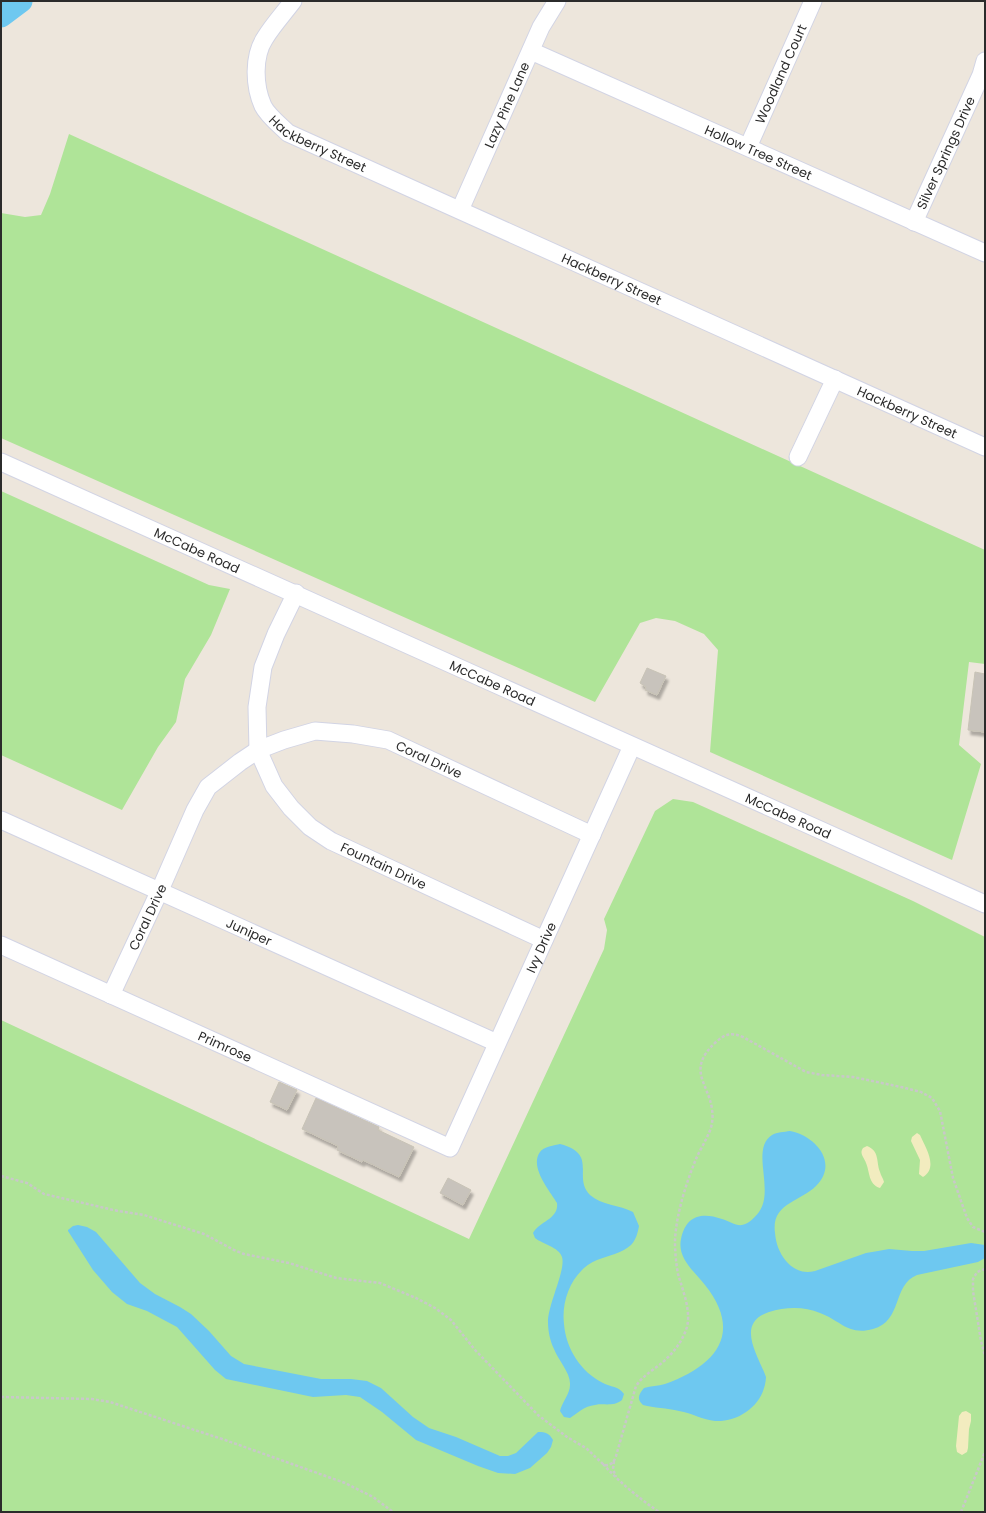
<svg xmlns="http://www.w3.org/2000/svg" width="986" height="1513" font-family="Poppins,sans-serif">
<style>
.green{fill:#afe498}
.sand{fill:#f2ecbf}
.water{fill:#6ec8f0}
.lines{fill:none;stroke-linecap:round;stroke-linejoin:round}
.river{stroke:#6ec8f0;stroke-width:23}
.building{fill:#c8c3bc;stroke:#c8c3b6;filter:url(#shadow)}
.minor-casing{stroke:#d2d4e4;stroke-width:19}
.path{stroke:#c8c8c8;stroke-width:2.5;stroke-dasharray:3 2;stroke-linecap:butt}
.minor{stroke:#fff;stroke-width:17}
.labels{text-anchor:middle;dominant-baseline:central;stroke-width:3;stroke-linejoin:round;paint-order:stroke}
.street-label{font-size:13px;fill:#2b2b2b;stroke:#fff}
</style>
<defs>
<filter id="shadow"><feDropShadow dx="2.5" dy="4.5" stdDeviation="1" flood-color="#0004"/></filter>
</defs>
<rect width="100%" height="100%" fill="#ede6dc"/>
<!-- green -->
<path class="green" d="M69,134L985,550V664L969,662L959,745L981,764L952,860L710,752L718,650L704,634L675,621L656,618L640,623L595,702L1,438V213L25,217L41,215L50,194Z
M1,491L209,585L230,589L211,635L185,679L176,722L158,747L122,810L1,755Z
M673,799L693,802L913,901L985,937V1512H1V1020L469,1239L604,949L607,930L604,919L655,811Z"/>
<!-- sand -->
<path class="sand" d="M917,1133L920,1135C925,1147 939,1167 923,1177L919,1174L920,1160L911,1141L912,1137Z
M867,1146C880,1151 876,1162 880,1172C881,1176 883,1178 884,1182L880,1188C868,1184 870,1172 866,1163C864,1157 859,1154 863,1148Z
M966,1411L971,1414V1421L969,1429L968,1448L967,1452L962,1455L957,1452L956,1446L959,1416L962,1412Z"/>
<!-- water -->
<path class="water" d="M790,1131C816,1136 839,1163 816,1186C800,1202 771,1203 775,1233C776,1244 779,1252 786,1261C794,1270 803,1274 815,1271L866,1253L878,1251L889,1249L912,1251H924L971,1243L985,1245V1258L978,1262L917,1275C892,1285 903,1321 873,1329C848,1336 840,1320 820,1313C804,1306 785,1307 769,1312C735,1323 758,1355 766,1377C765,1403 741,1422 715,1421C703,1420 692,1413 679,1411C667,1408 654,1408 643,1405C636,1399 639,1394 644,1388C651,1386 658,1386 665,1384C715,1366 744,1334 705,1285C694,1271 677,1258 681,1239C686,1215 702,1212 722,1219C729,1221 736,1226 742,1225C749,1224 755,1217 759,1212C775,1190 750,1149 772,1135C777,1132 784,1132 790,1131Z
M560,1144C599,1154 572,1177 590,1195C601,1205 620,1205 633,1212L639,1226C638,1232 636,1240 631,1245C622,1253 608,1256 597,1260C573,1270 561,1299 564,1324C566,1349 581,1372 603,1383C610,1387 619,1386 624,1394L622,1400C614,1407 604,1403 595,1405C584,1406 578,1413 570,1418L564,1417L560,1411C562,1402 570,1394 570,1385C571,1373 558,1360 554,1349C550,1341 548,1331 548,1322C548,1304 566,1270 562,1257C559,1247 542,1244 535,1238L533,1233C540,1221 559,1219 557,1203C550,1191 529,1167 540,1152C543,1147 555,1145 560,1144Z
M78,1225L87,1227L96,1232L140,1283L155,1294L180,1307L191,1314L209,1331L231,1356L244,1364L321,1379H351L367,1381L381,1388L413,1417L429,1428L456,1437L500,1456H508L516,1453L538,1432C546,1432 549,1433 553,1440L551,1447L547,1453L530,1468L515,1474L498,1473L478,1466L416,1440L382,1412L360,1397L346,1395L313,1397L226,1379L215,1370L177,1327L147,1311L127,1304L112,1292L93,1270L68,1231V1230L73,1226Z"/>
<g class="lines">
<!-- river -->
<path class="river" d="M1,16L21,1"/>
</g>
<!-- building -->
<path class="building" d="M647,668L666,676L657,695L645,690L646,687L640,683Z
M975,672L985,674V732L968,730Z
M279,1082L297,1090L287,1110L270,1102Z
M316,1098L379,1127L378,1130L414,1147L399,1177L363,1160L362,1162L337,1150L338,1146L302,1129Z
M448,1178L471,1190L463,1205L440,1193Z"/>
<g class="lines">
<!-- minor casing -->
<g class="minor-casing">
<g id="minor">
<path id="s1" d="M293,1C284,13 273,25 265,38C253,56 254,86 263,106C268,116 280,125 288,133L985,447"/>
<path id="s2" d="M531,51L985,253"/>
<path id="s3" d="M748,147L813,1"/>
<path id="s4" d="M460,210L541,27L557,1"/>
<path id="s5" d="M914,222L981,75L985,61"/>
<path d="M798,457L835,379"/>
<path id="s6" d="M1,462L985,904"/>
<path id="s7" d="M296,593L276,634L263,667L257,707L258,750L274,786L291,808L310,827L331,841L544,940"/>
<path id="s8" d="M1,820L497,1043"/>
<path id="s9" d="M1,945L450,1148L632,746"/>
<path id="s10" d="M111,995L160,890L195,810L208,787L240,762L258,750L284,740L315,731L353,734L388,740L592,835"/>
</g>
</g>
<!-- path -->
<path class="path" d="M1,1176L27,1183L44,1194L118,1211L144,1215L204,1234L234,1250L244,1254L289,1263L336,1278L380,1283L416,1298L435,1308L451,1320L475,1350L538,1415L567,1437L586,1448L604,1465C611,1466 614,1462 616,1456L636,1386C642,1377 650,1372 658,1366C671,1356 682,1343 687,1327C691,1310 683,1291 678,1274C676,1263 675,1252 675,1241C676,1215 686,1183 696,1159C701,1147 710,1135 712,1123C717,1087 681,1074 716,1042C725,1034 731,1032 743,1037L806,1072L822,1075L853,1077L901,1087L921,1092L932,1098L940,1111L953,1178L967,1218L973,1227L985,1232
M985,1269L977,1272L973,1279V1291L981,1341L985,1356
M1,1397L92,1399L110,1402L225,1440L345,1483L373,1497L393,1512
M614,1461L613,1469L616,1477
M603,1464C620,1483 639,1498 659,1512
M961,1512L985,1452"/>
<!-- minor -->
<use href="#minor" class="minor"/>
</g>
<g class="labels">
<!-- street labels -->
<g class="street-label">
<text stroke="none"><textPath href="#s3" startOffset="80">Woodland Court</textPath></text>
<text stroke="none"><textPath href="#s4" startOffset="115">Lazy Pine Lane</textPath></text>
<text stroke="none"><textPath href="#s1" startOffset="185">Hackberry Street</textPath></text>
<text stroke="none"><textPath href="#s2" startOffset="249">Hollow Tree Street</textPath></text>
<text stroke="none"><textPath href="#s5" startOffset="76">Silver Springs Drive</textPath></text>
<text stroke="none"><textPath href="#s1" startOffset="509">Hackberry Street</textPath></text>
<text stroke="none"><textPath href="#s1" startOffset="833">Hackberry Street</textPath></text>
<text stroke="none"><textPath href="#s6" startOffset="215">McCabe Road</textPath></text>
<text stroke="none"><textPath href="#s6" startOffset="539">McCabe Road</textPath></text>
<text stroke="none"><textPath href="#s10" startOffset="471">Coral Drive</textPath></text>
<text stroke="none"><textPath href="#s6" startOffset="863">McCabe Road</textPath></text>
<text stroke="none"><textPath href="#s7" startOffset="342">Fountain Drive</textPath></text>
<text stroke="none"><textPath href="#s10" startOffset="86">Coral Drive</textPath></text>
<text stroke="none"><textPath href="#s8" startOffset="272">Juniper</textPath></text>
<text stroke="none"><textPath href="#s9" startOffset="713">Ivy Drive</textPath></text>
<text stroke="none"><textPath href="#s9" startOffset="246">Primrose</textPath></text>
</g>
</g>
<!-- border -->
<rect width="986" height="1513" fill="none" stroke="#2b2b2b" stroke-width="4"/>
</svg>
